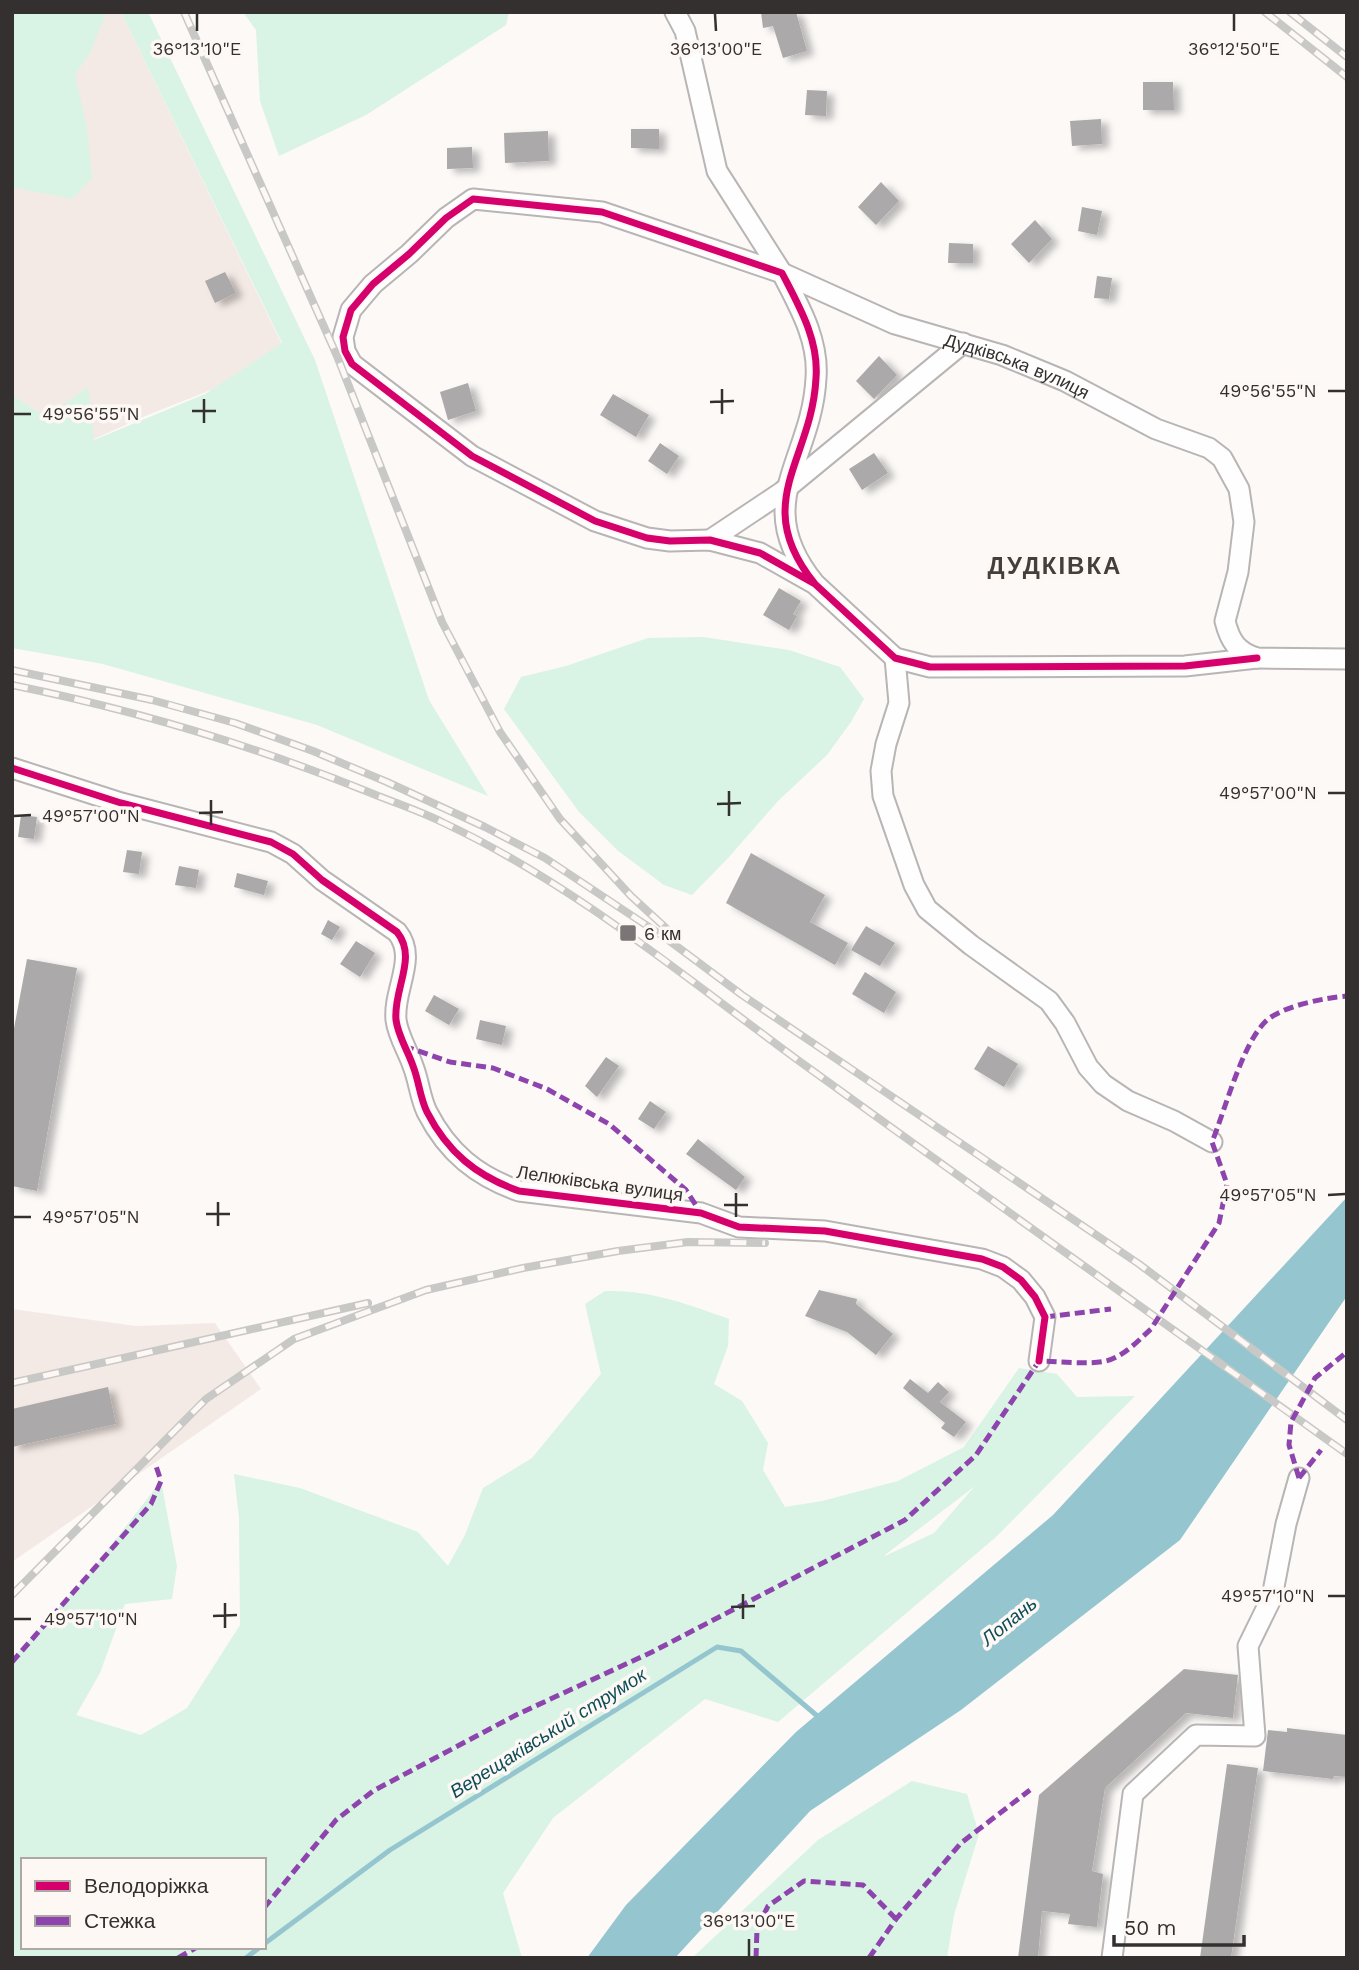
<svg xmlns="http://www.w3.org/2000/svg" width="1359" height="1970" font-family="'Work Sans',sans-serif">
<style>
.built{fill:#f4eae5}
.green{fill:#d9f3e4;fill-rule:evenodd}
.water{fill:#95c6cf}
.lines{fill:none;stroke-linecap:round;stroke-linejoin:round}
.stream{stroke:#95c6cf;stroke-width:5}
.building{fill:#aba9a9;filter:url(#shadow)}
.street-casing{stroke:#b8b5b4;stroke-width:23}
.street{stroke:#fffefe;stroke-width:19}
.rail-casing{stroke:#c8c8c7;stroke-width:8}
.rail{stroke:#fef8f5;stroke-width:5;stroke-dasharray:16;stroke-linecap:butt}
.quiet{stroke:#8e44ad;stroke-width:5;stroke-dasharray:10 5;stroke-linecap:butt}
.cycleway-casing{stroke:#fef8f5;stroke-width:11}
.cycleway{stroke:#d6006c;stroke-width:7}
.ticks{fill:none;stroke:#33302f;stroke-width:2.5}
.poi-dot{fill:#797675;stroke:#fef8f5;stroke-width:2.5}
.labels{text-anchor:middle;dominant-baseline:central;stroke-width:7;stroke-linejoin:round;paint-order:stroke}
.street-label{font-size:18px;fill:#33302f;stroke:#fef8f5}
.poi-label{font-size:18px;fill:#33302f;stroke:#fef8f5;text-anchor:start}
.water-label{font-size:19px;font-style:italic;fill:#0c4d57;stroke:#fef8f5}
.district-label{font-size:24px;font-weight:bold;letter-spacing:2px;fill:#453f3c;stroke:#fef8f5}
.ticks-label{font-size:18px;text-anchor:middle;fill:#33302f;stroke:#fef8f5;stroke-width:7;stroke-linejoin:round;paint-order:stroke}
</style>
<defs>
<filter id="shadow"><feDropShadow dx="7" dy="4" stdDeviation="3.5" flood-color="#0004"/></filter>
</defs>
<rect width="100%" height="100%" fill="#fcf9f7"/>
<!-- built -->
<path class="built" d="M12,12H121L289,359L143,417L39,464L12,470Z
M12,1309L136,1326L215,1323L261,1389L12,1562Z"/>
<!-- green -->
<path class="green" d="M12,12H103L105,16L90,53L75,75L87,128L92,179L72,199L12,187Z
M121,12H148L315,360L429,700L488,796L317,725L103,664L12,648V395L46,417L88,387L94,440L205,394L282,343Z
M243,12H509L506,25L366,115L279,156L260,101L256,30Z
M703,637L789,650L840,667L864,699L851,722L827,755L778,801L729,857L692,895L664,885L617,850L579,812L504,709L521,677L566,666L648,638Z
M605,1291C650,1290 687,1304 729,1319L728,1346L714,1384L742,1401L768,1443L763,1470L785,1507L822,1501L898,1481L964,1447L1019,1368L1057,1374L1077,1397L1135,1396L996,1537L778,1722L705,1699L553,1818L503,1893L522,1958H12V1659L85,1579L161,1481L177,1566L172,1599L125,1604L100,1673L76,1715L141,1735L187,1708L240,1625L239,1518L234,1474L300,1488L418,1532L448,1566L465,1535L483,1488L532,1458L601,1374L585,1304ZM975,1486L934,1533L885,1556V1555ZM23,1860H264V1947H23Z
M912,1781L967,1794L979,1834L954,1915L947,1958H692L818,1840Z"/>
<!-- water -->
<path class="water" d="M1347,1197V1296L1180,1540L961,1710L810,1811L675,1958H587L626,1905L796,1732L1053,1515Z"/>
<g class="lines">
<!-- stream -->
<path class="stream" d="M264,1944L390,1850L717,1647L741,1651L822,1720
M246,1958L260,1947"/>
</g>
<!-- building -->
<path class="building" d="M761,12H796L807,51L783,58L773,26L763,28Z
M1143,82H1173L1174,110H1143Z
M807,90L827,91L826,116L805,115Z
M1101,119L1102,144L1072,146L1070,121Z
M631,129H659V149L631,148Z
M548,131L549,161L505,163L504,133Z
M472,147L473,168L447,169V148Z
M881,182L899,201L876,225L858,207Z
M1082,207L1102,211L1097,235L1078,231Z
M1035,220L1052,239L1029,263L1011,244Z
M949,243L973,244V263H948Z
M225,272L236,293L215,303L205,281Z
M1097,276L1112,278L1109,299L1094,298Z
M879,356L897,375L874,399L856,381Z
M468,383L476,411L448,420L440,392Z
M613,394L649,415L636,437L600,415Z
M660,443L679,456L667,474L648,461Z
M874,453L888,473L862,490L849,469Z
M779,588L801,601L793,614L797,616L789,630L763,615Z
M21,815L37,817L34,839L18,837Z
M127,850L142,852L139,874L123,872Z
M751,853L825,895L810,922L848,943L835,965L726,903Z
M179,866L199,870L196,888L175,885Z
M237,873L268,881L264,895L234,887Z
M328,920L340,927L332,940L321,934Z
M866,926L895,943L880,966L851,950Z
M356,941L375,953L360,977L340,964Z
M27,959L77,968L37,1191L12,1186V1039Z
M865,972L896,992L884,1013L852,994Z
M434,995L459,1009L449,1025L425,1011Z
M480,1020L506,1026L502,1045L476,1039Z
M988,1046L1018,1064L1004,1087L974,1069Z
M606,1057L619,1066L597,1097L585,1086Z
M650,1101L666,1112L654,1129L638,1119Z
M698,1139L745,1177L736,1190L686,1154Z
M819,1290L857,1299L856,1304L893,1334L876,1355L847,1332L805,1316Z
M910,1379L928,1393L938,1382L949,1392L940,1402L966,1422L954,1437L941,1428L945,1423L903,1388Z
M108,1387L116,1424L12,1447V1409Z
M1184,1669L1238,1675L1233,1718L1186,1713L1105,1788L1092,1871L1103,1874L1097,1927L1068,1924L1070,1914L1042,1911L1038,1958H1018L1039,1795Z
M1287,1728L1347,1735V1777L1334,1776L1333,1779L1263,1771L1268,1730L1287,1732Z
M1227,1764L1258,1768L1231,1958H1200Z"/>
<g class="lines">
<!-- street casing -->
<g class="street-casing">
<g id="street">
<path id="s1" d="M675,12L685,31L717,171L782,273L895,324L1002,355L1065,381L1156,429L1209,448L1222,458L1239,489L1244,522L1238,572L1225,621C1230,641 1237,652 1257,658L1347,659"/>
<path d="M710,540L782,492L963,343"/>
<path d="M815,584C749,503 812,461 816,378C819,340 799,306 782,273L602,212L473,199L446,218L409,254L373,284L351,310L343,337L345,351L352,364L472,456L595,521L647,538L670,541L710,540L760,553L815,584L895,658L930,667L1185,666L1257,658"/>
<path d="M895,658L899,703L886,744L881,771L883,796L914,885L927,909L971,945L1049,1001L1065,1023L1088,1067L1103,1084L1128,1101L1174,1121L1212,1142"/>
<path d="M12,768L121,803L271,842L293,854L322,880L397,932C418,958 393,989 396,1020C398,1036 408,1051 413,1066C419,1081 420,1098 427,1112C448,1153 477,1176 519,1191L701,1213L739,1227L825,1231L982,1259L1003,1267L1021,1280L1035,1297L1045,1317L1039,1361"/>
<path d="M1112,1958L1133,1794L1196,1735L1255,1736L1248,1646L1272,1597L1286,1524L1299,1478"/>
</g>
</g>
<!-- street -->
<use href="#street" class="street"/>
<!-- rail casing -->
<g class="rail-casing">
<path id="rail" d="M184,12L337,356L442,622L500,732L560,819L631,896L668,930
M1265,12L1347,77
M1290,12L1347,57
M12,670L152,700L235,723L313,751L387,782L485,827L545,858L667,939L742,995L1139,1264L1347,1420
M12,685C135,710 255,746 371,793C395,803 420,811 444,823C576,885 689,981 806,1066C986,1196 1166,1325 1347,1454
M12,1383L368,1303
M12,1595L206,1399L294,1339L426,1290L523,1268L618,1251L688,1242L765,1243"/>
</g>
<!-- rail -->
<use href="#rail" class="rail"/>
<!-- quiet -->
<path class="quiet" d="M404,1046L450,1062L493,1068L547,1089L609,1124L686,1190L701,1213
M1045,1317L1111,1309
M1299,1478L1289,1445L1291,1422L1315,1378L1347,1352
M1299,1478L1321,1450
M12,1662L151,1504L161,1481L156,1466
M264,1908L336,1820L373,1791L516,1715L652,1652L905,1520L976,1455L1039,1361C1057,1361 1088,1365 1106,1361C1123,1357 1138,1341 1151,1329L1219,1223L1227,1184L1212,1142C1225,1110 1242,1045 1265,1022C1281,1006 1324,998 1347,996
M178,1958L197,1947
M756,1958L757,1929L768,1906L804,1881L863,1885L896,1919
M869,1958L896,1919L961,1843L1030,1790"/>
<!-- cycleway casing -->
<g class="cycleway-casing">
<path id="cycleway" d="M815,584C749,503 812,461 816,378C819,340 799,306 782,273L602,212L473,199L446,218L409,254L373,284L351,310L343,337L345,351L352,364L472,456L595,521L647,538L670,541L710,540L760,553L815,584L895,658L930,667L1185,666L1257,658
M12,768L121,803L271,842L293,854L322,880L397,932C418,958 393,989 396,1020C398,1036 408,1051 413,1066C419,1081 420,1098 427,1112C448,1153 477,1176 519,1191L701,1213L739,1227L825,1231L982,1259L1003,1267L1021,1280L1035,1297L1045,1317L1039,1361"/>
</g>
<!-- cycleway -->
<use href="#cycleway" class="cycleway"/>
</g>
<!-- ticks -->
<path class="ticks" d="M197,14V31M715,14L716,31M1234,14V31M722,389V414M1328,391H1345M204,399V423M710,402L734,401M192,411H216M14,414H31M729,791V816M1328,793H1345M211,800V825M717,804L741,803M199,813L223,812M14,816L31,815M736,1193V1217M1328,1195L1345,1194M218,1202V1226M724,1205H748M206,1214H230M14,1217H31M743,1594V1619M1328,1596H1345M225,1603V1628M731,1607L755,1606M213,1616L237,1615M14,1619H31M749,1939V1956"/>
<!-- markers -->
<rect class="poi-dot" x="619" y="924" width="18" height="18" rx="3.5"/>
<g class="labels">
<!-- street labels -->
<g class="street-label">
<text stroke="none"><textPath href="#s1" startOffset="539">Дудківська вулиця</textPath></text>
<text transform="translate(600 1183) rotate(8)">Лелюківська вулиця</text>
</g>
<!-- poi labels -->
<g class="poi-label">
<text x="644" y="933">6 км</text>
</g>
<!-- water labels -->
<g class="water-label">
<text transform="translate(1009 1621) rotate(-39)">Лопань</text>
<text transform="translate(548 1733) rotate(-32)">Верещаківський струмок</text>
</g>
<!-- district labels -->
<g class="district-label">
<text x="1055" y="566">ДУДКІВКА</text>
</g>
</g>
<g class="ticks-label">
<text x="197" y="55">36°13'10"E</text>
<text x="716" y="55">36°13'00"E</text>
<text x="1234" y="55">36°12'50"E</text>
<text x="1268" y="397">49°56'55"N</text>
<text x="91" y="420">49°56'55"N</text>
<text x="1268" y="799">49°57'00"N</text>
<text x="91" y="822">49°57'00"N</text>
<text x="1268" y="1201">49°57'05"N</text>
<text x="91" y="1223">49°57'05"N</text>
<text x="1268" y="1602">49°57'10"N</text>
<text x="91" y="1625">49°57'10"N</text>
<text x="749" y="1927">36°13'00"E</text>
</g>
<!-- border -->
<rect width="1359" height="1970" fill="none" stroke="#33302f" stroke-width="28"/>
<!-- legend -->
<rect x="21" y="1858" width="245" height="91" fill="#fef8f5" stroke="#ada8a6" stroke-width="2"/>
<rect x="35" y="1881" width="35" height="10" fill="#d6006c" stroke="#ada8a6" stroke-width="2"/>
<text x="84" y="1893" font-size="21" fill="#33302f">Велодоріжка</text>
<rect x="35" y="1916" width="35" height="10" fill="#8e44ad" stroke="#ada8a6" stroke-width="2"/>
<text x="84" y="1928" font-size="21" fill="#33302f">Стежка</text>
<!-- scale -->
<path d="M1114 1935v10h130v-10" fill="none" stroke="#33302f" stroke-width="3.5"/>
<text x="1124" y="1935" font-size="21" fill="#33302f" stroke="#fef8f5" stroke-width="5" paint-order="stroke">50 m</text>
</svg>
